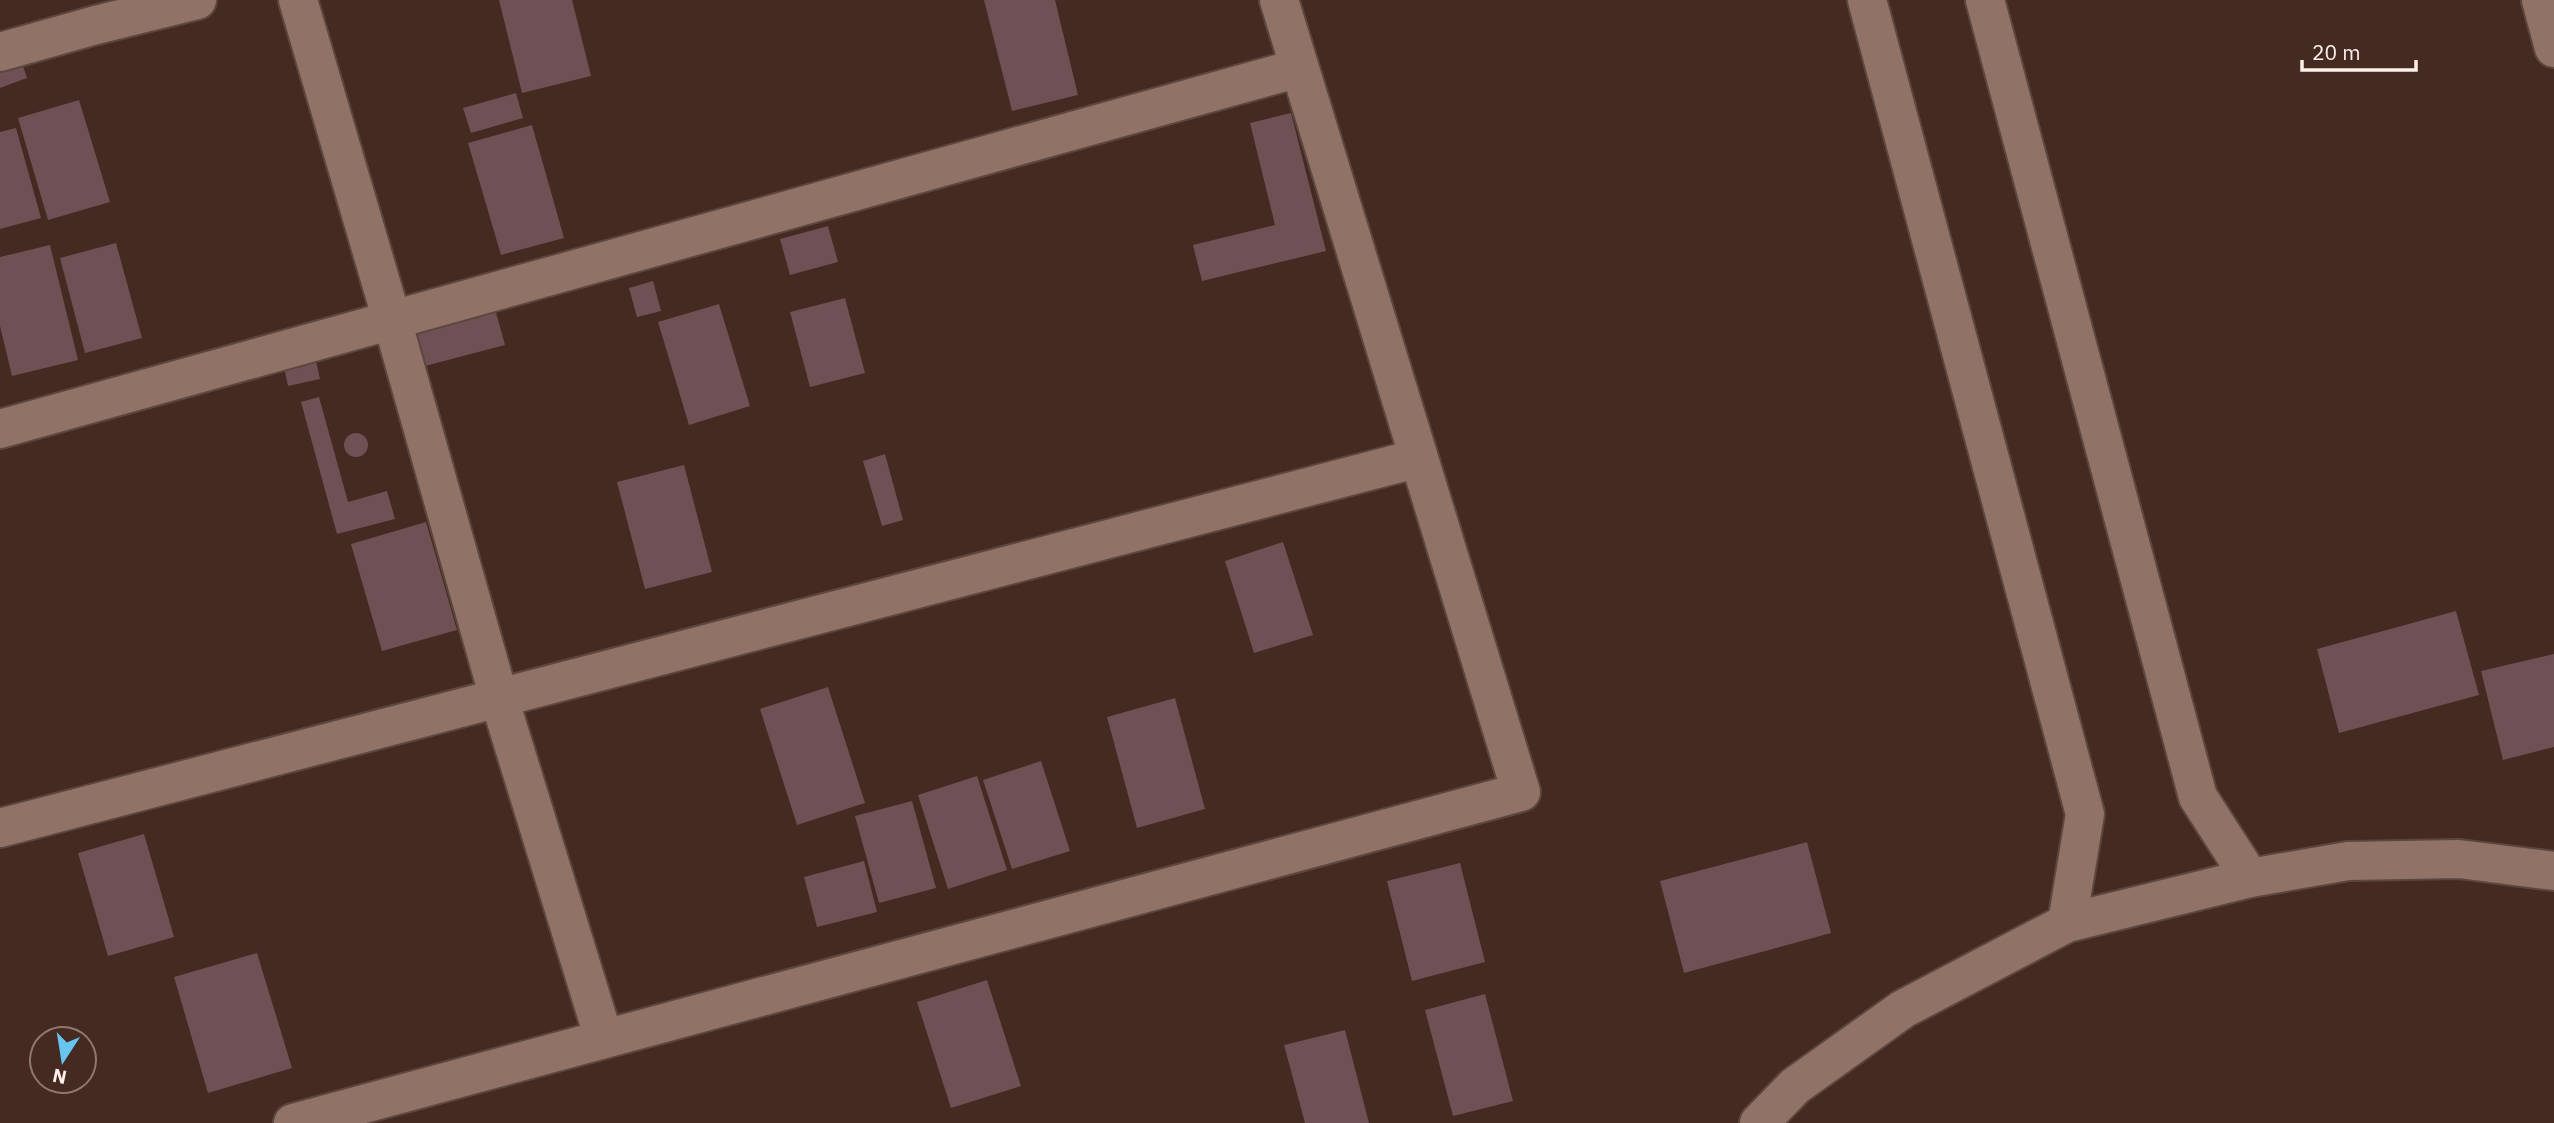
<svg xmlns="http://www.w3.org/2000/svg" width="2554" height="1123" font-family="'IBM Plex Sans',sans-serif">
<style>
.building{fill:#6e5055}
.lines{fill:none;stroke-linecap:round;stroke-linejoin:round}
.minor-casing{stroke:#5c473f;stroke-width:42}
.tertiary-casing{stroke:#5c473f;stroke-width:42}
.minor{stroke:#907267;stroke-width:38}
.tertiary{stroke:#907267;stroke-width:38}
</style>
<rect width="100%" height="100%" fill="#442a21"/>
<!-- building -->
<path class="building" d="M499,0H572L591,76L522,93Z
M984,0H1055L1078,95L1012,111Z
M21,60L27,78L0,88V67Z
M516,93L523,118L471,133L463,108Z
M79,100L110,202L48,220L18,118Z
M1291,113L1326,251L1202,281L1193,245L1275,225L1250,123Z
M532,125L564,238L501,255L468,143Z
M16,128L41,218L0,229V132Z
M828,226L838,262L790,275L780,239Z
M116,243L142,338L85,353L60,258Z
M50,245L78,360L12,376L0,326V257Z
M653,281L661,311L637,317L629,288Z
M845,298L865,373L810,387L790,312Z
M719,304L750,406L689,425L658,322Z
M495,309L505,345L425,366L416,330Z
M315,356L320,379L288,386L283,363Z
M319,397L348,502L387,491L395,519L337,534L301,402Z
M344 445a12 12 0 1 1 24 0a12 12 0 1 1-24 0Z
M885,454L903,520L882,526L863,461Z
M684,465L712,572L645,589L617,482Z
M426,522L457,630L382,651L351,544Z
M1283,542L1313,635L1254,653L1225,561Z
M2456,611L2479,695L2339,733L2317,649Z
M2554,654V747L2503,760L2481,671Z
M828,687L865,803L797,825L760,709Z
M1175,698L1205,809L1137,828L1107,717Z
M1041,761L1070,851L1012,869L983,780Z
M977,776L1007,870L948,889L918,795Z
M912,801L936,888L879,903L855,816Z
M144,834L174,937L108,956L78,853Z
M1807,842L1831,933L1684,973L1660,881Z
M864,861L877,912L817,927L804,877Z
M1460,863L1485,962L1412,981L1387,881Z
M257,953L292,1068L208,1093L174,977Z
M987,980L1021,1086L951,1108L917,1002Z
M1485,994L1513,1101L1453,1116L1425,1010Z
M1345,1030L1369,1123H1305L1284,1045Z"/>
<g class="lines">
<!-- minor casing -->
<g class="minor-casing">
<path id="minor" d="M298,0L392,320L499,698L604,1039
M1867,0L2085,814L2067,923
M1985,0L2198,797L2250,878
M2541,0L2554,48
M0,52L96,25L197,0
M0,429L1299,68
M0,828L1419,458
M293,1123L1521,792L1279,0"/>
</g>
<!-- tertiary casing -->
<g class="tertiary-casing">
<path id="tertiary" d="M1759,1123L1795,1086L1903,1009L2067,923L2250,878L2348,861L2459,859L2554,871"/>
</g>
<!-- minor -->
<use href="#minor" class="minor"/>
<!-- tertiary -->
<use href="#tertiary" class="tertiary"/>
</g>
<!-- north arrow -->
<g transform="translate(63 1060) rotate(192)"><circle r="33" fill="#442a21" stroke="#8e7971" stroke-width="2"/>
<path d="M0-5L12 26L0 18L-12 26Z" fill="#68c4f0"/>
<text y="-10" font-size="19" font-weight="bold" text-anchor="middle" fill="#fdefe9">N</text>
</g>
<!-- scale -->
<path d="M2302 60v10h114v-10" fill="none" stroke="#fdefe9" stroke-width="3.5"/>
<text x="2312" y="60" font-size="21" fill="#fdefe9" stroke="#442a21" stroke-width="5" paint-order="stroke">20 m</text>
</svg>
